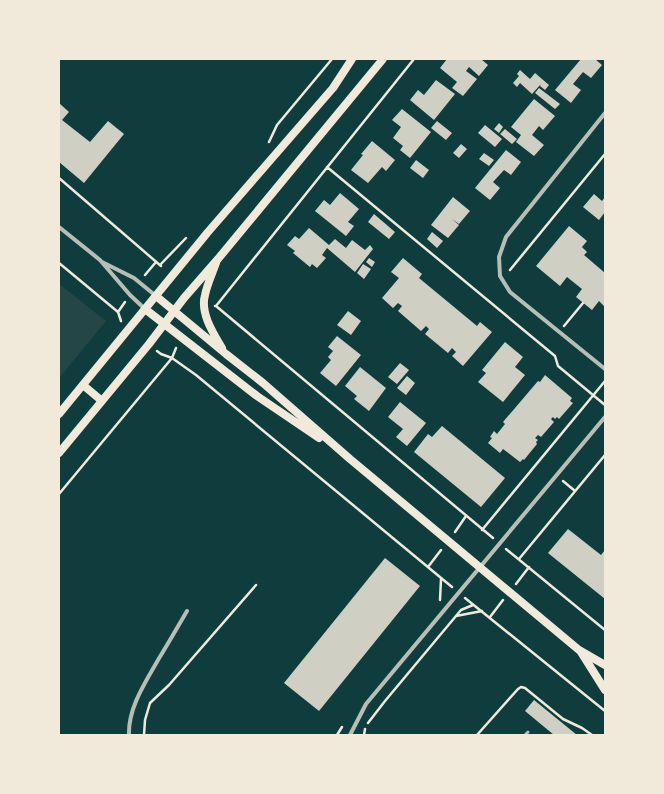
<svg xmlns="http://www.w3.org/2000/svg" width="664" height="794" font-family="'Source Sans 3',sans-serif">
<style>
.green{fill:#244646}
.building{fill:#cfcfc3}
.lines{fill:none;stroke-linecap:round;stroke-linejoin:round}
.path{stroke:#f1e9da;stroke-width:2.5}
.service{stroke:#b8beb3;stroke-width:3}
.minor{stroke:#b8beb3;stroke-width:4}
.secondary{stroke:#f1e9da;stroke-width:8}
</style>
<rect width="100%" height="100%" fill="#0f3d3e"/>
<!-- green -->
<path class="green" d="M59,284L106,321L59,378Z"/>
<!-- building -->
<path class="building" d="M447,59H481L488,65L479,76L469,67L466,71L477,79L463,96L452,88L457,82L440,68Z
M581,59H595L602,65L591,78L583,72L573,84L581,90L571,103L555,90Z
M520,70L530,79L535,73L549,85L545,90L540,86L541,84L532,94L520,83L517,87L513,83L519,76L517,74Z
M436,80L455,94L434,120L410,100L418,90L424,95Z
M539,88L560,104L555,109L535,93Z
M534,99L555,116L543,130L539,126L532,135L544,145L534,156L516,142L521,135L511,127Z
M59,103L69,112L62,120L90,142L108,121L124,134L84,183L59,162Z
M402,109L431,132L410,158L400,150L403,146L393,138L401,127L392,120Z
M437,121L452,133L446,140L431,128Z
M499,123L503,127L499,133L494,129Z
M485,125L502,139L495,147L478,133Z
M505,129L517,139L512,144L500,134Z
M372,141L395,160L386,171L382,167L368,183L351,170L363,155L361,154Z
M461,144L467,149L459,158L453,153Z
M506,150L521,162L511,175L504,170L493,182L500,188L490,200L475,188Z
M484,153L494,160L489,166L479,159Z
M416,160L429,170L423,178L410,168Z
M340,193L359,209L348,222L354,226L346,236L315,211L324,200L330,205Z
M594,194L602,201L605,197V212L599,220L583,207Z
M453,197L470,211L459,224L452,219L459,225L448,238L431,225Z
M374,214L395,232L389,239L368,222Z
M569,226L587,241L582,247L587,252L584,255L605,273V307L599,301L592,310L576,297L582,289L567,277L560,286L536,266Z
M309,228L329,245L335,239L346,248L352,240L365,250L370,245L373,249L355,272L327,248L322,255L326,258L317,268L312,264L310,267L293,253L295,251L287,245L295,236L299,239Z
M432,232L443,241L437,248L427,239Z
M369,258L375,262L372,267L366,262Z
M403,258L422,274L419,278L477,326L480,322L492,332L463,366L452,356L456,352L452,348L448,353L425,334L429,329L426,326L421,331L398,311L402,306L398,303L393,308L382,298L399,278L391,272Z
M363,264L371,269L364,279L357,273Z
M348,311L361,321L351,335L337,325Z
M337,336L361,355L336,386L320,373L331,360L328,357L333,351L328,347Z
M505,342L523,357L515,367L525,375L503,402L478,382L486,373L482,370Z
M400,363L409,370L397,384L388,377Z
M360,367L386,388L369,411L354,399L357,396L345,386Z
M545,375L572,398L570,401L573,403L559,419L557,417L555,419L553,417L551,419L554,422L541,437L538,435L535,438L538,440L536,442L537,444L524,460L523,459L520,462L503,449L500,453L488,443L492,438L490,437L494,431L497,434L505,424L503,422L538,381L540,382Z
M407,376L415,383L406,395L397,388Z
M400,402L426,423L407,446L396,437L403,429L388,417Z
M442,426L505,478L481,507L414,452L428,434L432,437Z
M568,529L601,555L605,550V599L548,553Z
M385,558L420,586L319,711L284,683Z
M534,700L577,735H554L525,711Z"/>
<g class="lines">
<!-- path -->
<path class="path" d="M269,142L277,125L332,59
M327,167L555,356L558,366L605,405
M59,178L161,266
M59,263L118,312L121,321
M160,265L186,238
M510,270L605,154
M145,275L156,262
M215,306H216L414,59
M216,306L493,538
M118,312L125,302
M564,326L583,303
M157,351L161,354L172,358L196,375L452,587
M563,481L575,491
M59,494L172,358L176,348
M482,530L605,381
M455,532L466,516
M506,549L605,630
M519,559L605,455
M428,567L441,550
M516,584L529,567
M465,598L605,711
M440,600L441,579
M456,616L482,611
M490,617L503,600
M368,723L385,701L456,616L461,610L473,605
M144,735L145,720L150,703L169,685L256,585
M337,735L342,727
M364,735L365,729
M477,735L518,689L521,687L525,688L563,719L582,728L592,735"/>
<!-- service -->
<path class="service" d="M525,735L528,732"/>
<!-- minor -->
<path class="minor" d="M605,113L506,237L499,257L500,276L510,292L605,369
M59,227L100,260L130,295L145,309
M102,262L134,278L156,296
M129,735C128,708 145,683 158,660C168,644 177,628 187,611
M350,735L366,704L605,417"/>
<!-- secondary -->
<path class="secondary" d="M216,263C212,274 207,285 205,295C200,313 213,333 222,348
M156,296L226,354L263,383L350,459L579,650L605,665
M145,309L257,396L319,438
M83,385L102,401
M59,414L208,232L333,88L352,59
M59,453L149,344L184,298L218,259L383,59
M581,652L605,690"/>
</g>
<!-- border -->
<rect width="664" height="794" fill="none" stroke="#f1e9da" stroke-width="120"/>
</svg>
